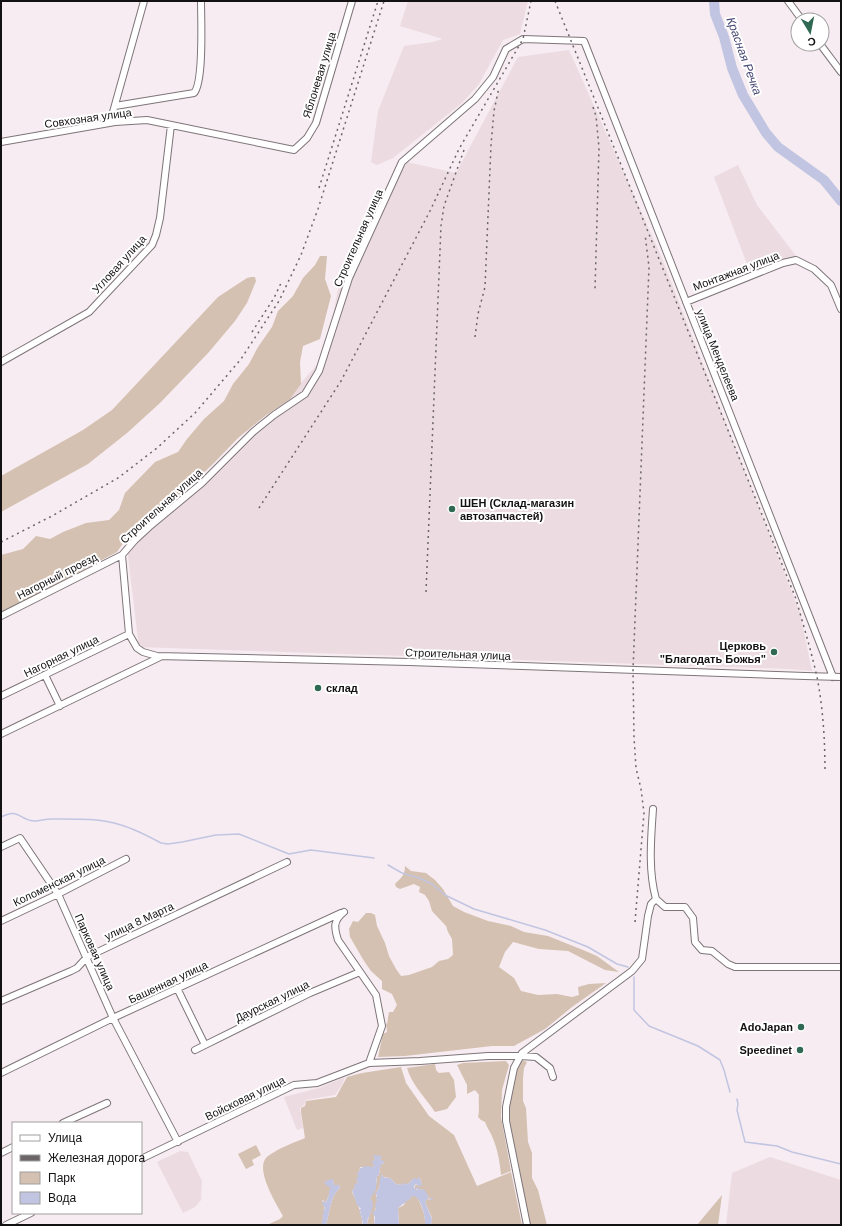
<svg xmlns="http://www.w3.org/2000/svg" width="842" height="1226" font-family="Arial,sans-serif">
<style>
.built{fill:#ecdbe1}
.green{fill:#d5c1b2}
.water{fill:#c2c5e2}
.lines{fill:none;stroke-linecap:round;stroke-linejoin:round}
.stream{stroke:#c2c5e2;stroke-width:1.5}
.river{stroke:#c2c5e2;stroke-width:10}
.minor-casing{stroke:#7e7579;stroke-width:8}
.minor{stroke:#fff;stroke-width:6}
.rail{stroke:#6b6567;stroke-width:1.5;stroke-dasharray:2 4;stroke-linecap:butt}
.poi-dot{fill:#2f6953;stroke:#fff;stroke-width:1.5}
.labels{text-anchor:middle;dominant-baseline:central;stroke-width:4;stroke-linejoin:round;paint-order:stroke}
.street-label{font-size:11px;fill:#141112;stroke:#fff}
.poi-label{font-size:11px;font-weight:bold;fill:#141112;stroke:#fff;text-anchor:end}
.water-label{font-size:12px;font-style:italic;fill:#464873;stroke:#fff}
</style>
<rect width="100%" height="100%" fill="#f7ecf1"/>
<!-- built -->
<path class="built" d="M408,1H528L520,34L503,40L479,84L462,103L393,158L377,165L371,162L378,111L404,46L433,42L443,39L400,26Z
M569,50L661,256L800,613L812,671L789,669L139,647L127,548L248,442L325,356L339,284L407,162L456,173L518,57Z
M738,165L757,205L796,256L750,272L714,177Z
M345,1077L342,1085L335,1095L306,1100L304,1105L300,1108L303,1128L297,1130L284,1097L319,1088Z
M180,1151L188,1152L202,1181L201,1200L195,1207L183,1213L157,1162Z
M770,1157L841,1180V1225H726L732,1173Z"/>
<!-- green -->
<path class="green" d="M320,256H327L325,279L331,296L320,339L303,346L300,362L301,384L290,399L265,416L238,438L212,465L179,495L130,533L117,552L1,613V555L23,549L36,536L50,539L63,532L86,523L109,520L119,510L125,493L155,462L178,452L187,439L204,419L224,401L233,384L249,364L258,347L272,327L278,311L293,296L303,278L315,265Z
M251,277H255L256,281L247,303L235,321L209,352L160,403L127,433L88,464L1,512V476L83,430L112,410L218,297L247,278Z
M405,866L411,871L426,873L435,880L443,889L453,906L464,912L488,921L511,926L524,932L548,936L583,950L597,956L619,972L605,970L568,951L539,949L513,942L505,952L499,967L514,978L521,991L538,995L557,994L572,997L579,995L578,987L589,984L606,983L572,1007L545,1029L514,1046H492L405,1056L378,1057L383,1034L387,1032L386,1023L387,1024L389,1012H393L397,1005L392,994L382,989V981L371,971L364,961L350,937L349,929L353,921L358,922L366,913H371L375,915L377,926L385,943L389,956L396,969L401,976L409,975L432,967L439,961L448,959L453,955L452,939L448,932L446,926L432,911L429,901L425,895L419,892L420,887L414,884L400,889L396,887L395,884C401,878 405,875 405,866Z
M521,1060L527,1062L524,1068L523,1078V1101L526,1108L528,1142L532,1153V1178L538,1190L547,1225H528L508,1122C507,1101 510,1077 521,1060Z
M506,1061L509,1065L502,1090L501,1117L511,1171L501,1175C500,1162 497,1146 491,1134C489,1130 487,1127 485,1122L481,1120L478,1117C480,1109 478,1102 479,1095L475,1090L467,1094V1085L457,1065L463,1063Z
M435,1064L436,1070L439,1073L449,1072L454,1080L456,1097L447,1109L435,1112C425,1097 412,1085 407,1068Z
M401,1067L406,1083L429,1116L454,1135L477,1186L511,1172L522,1225H431L432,1218L425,1202L428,1198L430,1200L431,1198H429L423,1190L419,1189L418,1188L416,1190H415V1185H422L420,1178L418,1179H413L408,1184L405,1185L404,1184L402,1185L396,1184L390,1178L383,1177V1175L380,1179V1184L376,1195L378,1200L374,1214V1225H367C368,1216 374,1208 370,1199L377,1181V1176L379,1175L380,1169L379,1168L381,1164L384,1163L380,1160L381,1157H375L374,1165L373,1167H360L358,1182L352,1192C356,1199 364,1218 362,1225H326C330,1213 330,1196 340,1188L339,1185H334L333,1181L330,1180L326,1183L332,1188L326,1202L322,1200V1201L324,1202C325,1210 324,1217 323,1225H267L280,1219L283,1216C276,1203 253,1167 268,1156C279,1148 293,1143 305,1138L301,1112V1108L305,1106L306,1101L336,1097L347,1077L362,1073Z
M256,1145L261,1155L252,1160L254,1165L246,1169L238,1154Z
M412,1195L416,1196C421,1203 426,1216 425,1225H399L398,1208L404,1205L405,1201L410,1199Z
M722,1195L718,1225H697Z"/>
<!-- water -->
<path class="water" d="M373,1155L382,1156L380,1160L384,1161V1163L381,1164V1168L380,1167L379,1168L380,1169L379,1175L377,1176L376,1189L370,1199L372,1200L373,1206L370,1214V1216L368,1218L367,1225H362L363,1222L361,1218L362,1217L361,1215L359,1216L361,1212L358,1210L361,1209L357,1205L352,1190L354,1189L355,1183L357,1184L358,1182L356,1180L358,1176L357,1173L360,1170L359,1167L361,1168L365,1166L373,1167L374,1164L371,1162L375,1160Z
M381,1173L383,1177L386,1178L387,1176V1178H390L396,1184L402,1185V1183L405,1185L404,1183L408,1184L414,1178L418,1179L419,1176L423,1187L421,1185L418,1186L416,1184L414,1186L415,1189L417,1190L418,1189L415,1188L419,1187V1189L425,1190L429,1198H433L432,1200L428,1198L425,1202L432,1219L431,1225H425C426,1218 421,1195 412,1196L410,1199C406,1201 402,1205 398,1208L399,1225H374L375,1217L372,1212L375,1211L376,1208L375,1206L377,1200L376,1199L377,1196L375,1192L378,1191V1189L379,1188L380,1178H381Z
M331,1179H333L334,1185H339L340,1188C330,1196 330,1213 326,1225H323L321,1222L323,1221L322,1220L323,1218L322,1215L324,1214L323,1212L325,1208L322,1204L324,1202L320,1200L326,1202L328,1198L327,1197L329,1196V1190L331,1188L326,1185L324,1182Z"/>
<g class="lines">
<!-- stream -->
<path class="stream" d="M1,817C20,807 19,821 35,821C40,821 45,819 51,819C74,819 99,818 121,825C135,829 148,836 161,843L168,844L182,842L216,835L239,834L289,854L311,850L374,858
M388,865L402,873L419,878L432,884L445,895L474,909L545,930L588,947L617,964L628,967
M634,977V1010L649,1026L698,1046L720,1060L724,1070L730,1092
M737,1099L738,1104L737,1110L745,1142L777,1146L792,1152L841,1164"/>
<!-- river -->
<path class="river" d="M714,1L715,14L724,37L732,68L743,95L766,133L778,147L824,180L841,201"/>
<!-- minor casing -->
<g class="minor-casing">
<path id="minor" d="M788,1L802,20
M820,44L841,72
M115,106L194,93C204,82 201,18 201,1
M115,122L113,112L144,1
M1,142L115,122L147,120L294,150L307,138L316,123L352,1
M686,302L783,263L796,260L814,269L831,285L841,309
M1,362L89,312L152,245L156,235L160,218L171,125
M1,616L122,555
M45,675L60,706
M833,677L584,41L523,39L506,49L493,77L475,99L402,162L349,278L319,371L305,394L274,415L253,432L202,483L149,527L135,540L122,555L129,634L137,648L143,652L157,656L409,662L805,676L841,677
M1,696L129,634
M1,734L160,657
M1,847L20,838L58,894L113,1018L178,1142
M656,899L665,907H685L693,918L695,942L702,950L712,951L728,964L735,967H841
M1,921L58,894L126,859
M177,988L205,1045
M1,1001L71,971L77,968L87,957L287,862
M195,1050L310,993L360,972
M369,1063L420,1061L488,1056H520L536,1057L550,1068L553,1077
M1,1073L113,1018L341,913
M63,1123L107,1103
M1,1153L13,1147
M141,1159L294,1085L317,1083L369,1063L382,1026L376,995L338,940C334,927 333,921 344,912
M6,1225L31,1213
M527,1225L506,1121V1107L514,1068L522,1053L632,971L642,959L648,916L651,904L656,899C648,871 651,838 653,809"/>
</g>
<!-- minor -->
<use href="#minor" class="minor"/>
<!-- rail -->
<path class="rail" d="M555,1L796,599C803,624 811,650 817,677C823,708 825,740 825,772
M593,107L596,116L599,148L595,290
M319,188L378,1
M252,332L274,298L282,281
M475,337L478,314L485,287L491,145L494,111L499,87
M259,508L341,381L430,211L459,149L523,39L531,1
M1,542L52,516L118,478L157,448L195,413L241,359L279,301L301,255L318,209L384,1
M426,592L441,226L444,206L464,150
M635,922L644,813L641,789L636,768L634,737L633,670L649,267L645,234"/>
</g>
<!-- markers -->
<g class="poi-dot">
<circle cx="452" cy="509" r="4"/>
<circle cx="774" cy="652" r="4"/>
<circle cx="318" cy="688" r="4"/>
<circle cx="801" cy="1027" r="4"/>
<circle cx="800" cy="1050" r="4"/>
</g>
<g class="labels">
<!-- street labels -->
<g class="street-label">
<text transform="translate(319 75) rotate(-73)">Яблоневая улица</text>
<text transform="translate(88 118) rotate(-8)">Совхозная улица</text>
<text transform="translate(358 238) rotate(-66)">Строительная улица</text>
<text transform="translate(119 264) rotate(-48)">Угловая улица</text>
<text transform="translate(736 271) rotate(-21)">Монтажная улица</text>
<text transform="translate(718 355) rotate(68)">улица Менделеева</text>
<text transform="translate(161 506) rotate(-42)">Строительная улица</text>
<text transform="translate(57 576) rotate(-27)">Нагорный проезд</text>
<text transform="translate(458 654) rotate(2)">Строительная улица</text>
<text transform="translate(61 656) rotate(-26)">Нагорная улица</text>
<text transform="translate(59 881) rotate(-26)">Коломенская улица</text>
<text transform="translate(139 921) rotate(-25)">улица 8 Марта</text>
<text transform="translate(95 952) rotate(66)">Парковая улица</text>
<text transform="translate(168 982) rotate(-25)">Башенная улица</text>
<text transform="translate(272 1001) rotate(-26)">Даурская улица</text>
<text transform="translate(245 1098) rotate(-26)">Войсковая улица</text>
</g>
<!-- poi labels -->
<g class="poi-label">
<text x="460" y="503" text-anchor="start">ШЕН (Склад-магазин<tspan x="460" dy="13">автозапчастей)</tspan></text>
<text x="766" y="646">Церковь<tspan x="766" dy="13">"Благодать Божья"</tspan></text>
<text x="326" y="688" text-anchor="start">склад</text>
<text x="793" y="1027">AdoJapan</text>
<text x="792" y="1050">Speedinet</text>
</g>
<!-- water labels -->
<g class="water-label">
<text transform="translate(744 56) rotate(70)">Красная Речка</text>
</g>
</g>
<!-- border -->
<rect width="842" height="1226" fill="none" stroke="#141112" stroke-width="4"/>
<!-- legend -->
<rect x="12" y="1122" width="130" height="92" fill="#ffffff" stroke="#a1a0a0"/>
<rect x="20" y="1135" width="20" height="6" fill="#ffffff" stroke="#a1a0a0"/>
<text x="48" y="1142" font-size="12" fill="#141112">Улица</text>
<rect x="20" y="1155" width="20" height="6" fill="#6b6567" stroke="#a1a0a0"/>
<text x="48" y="1162" font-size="12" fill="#141112">Железная дорога</text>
<rect x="20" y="1172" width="20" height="12" fill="#d5c1b2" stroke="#a1a0a0"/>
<text x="48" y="1182" font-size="12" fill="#141112">Парк</text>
<rect x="20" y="1192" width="20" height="12" fill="#c2c5e2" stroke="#a1a0a0"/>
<text x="48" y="1202" font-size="12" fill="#141112">Вода</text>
<!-- north arrow -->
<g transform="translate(810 32) rotate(170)"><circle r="19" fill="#ffffff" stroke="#a1a0a0"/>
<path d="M0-3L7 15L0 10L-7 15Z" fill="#2f6953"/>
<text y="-6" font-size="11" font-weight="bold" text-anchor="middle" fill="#141112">С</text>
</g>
</svg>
